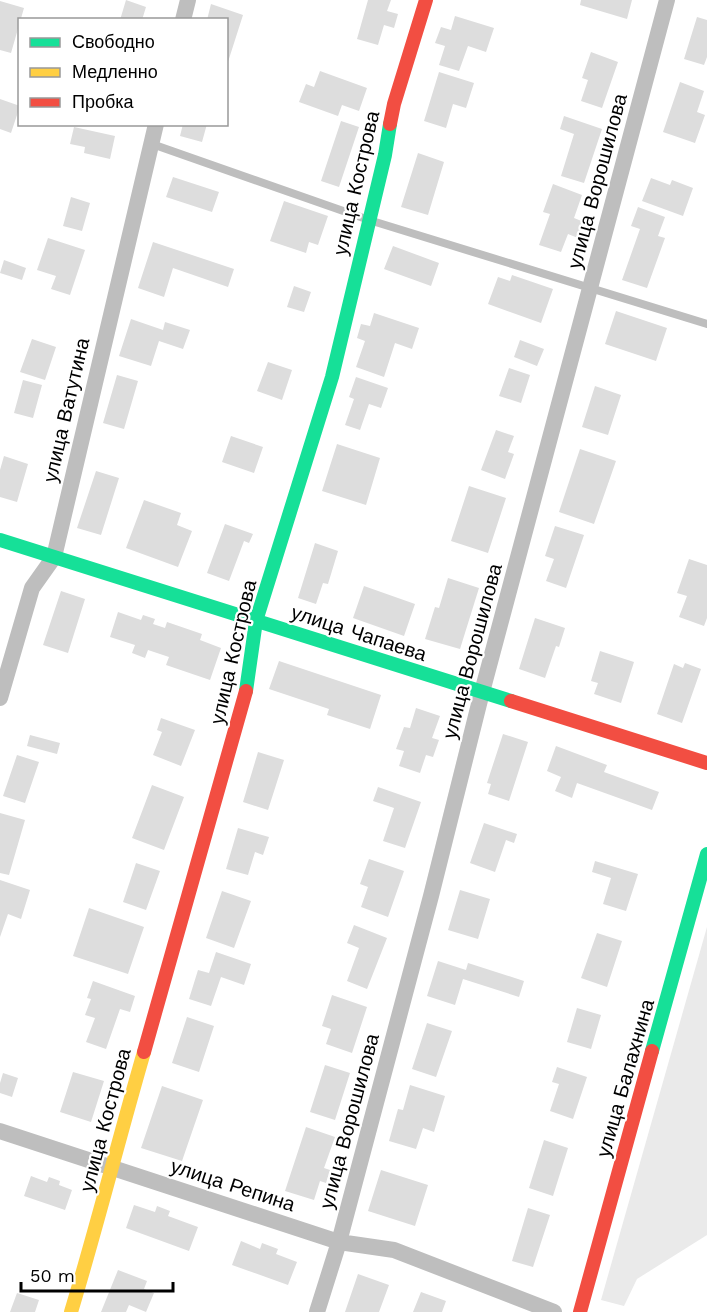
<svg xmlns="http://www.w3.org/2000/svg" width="707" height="1312" font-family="'Work Sans',sans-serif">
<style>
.green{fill:#eaeaea}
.building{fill:#ddd}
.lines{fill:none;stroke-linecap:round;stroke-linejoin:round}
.lane{stroke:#bebebe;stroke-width:8}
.street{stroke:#bebebe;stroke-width:16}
.fast{stroke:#16e098;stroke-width:14}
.slow{stroke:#ffcf43;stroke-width:14}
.jam{stroke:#f24e42;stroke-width:14}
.labels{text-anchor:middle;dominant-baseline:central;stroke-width:4.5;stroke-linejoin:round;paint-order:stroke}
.street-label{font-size:20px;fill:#000;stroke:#fff}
</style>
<rect width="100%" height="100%" fill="#fff"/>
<!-- green -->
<path class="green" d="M707,927V1235L637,1279L624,1306L601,1300Z"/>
<!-- building -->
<path class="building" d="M126,0L146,7L142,20H120Z
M368,0H391L387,11L398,14L394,28L384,25L378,45L357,39Z
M581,0H632L627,19L580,5Z
M0,1L24,8L11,53L0,50Z
M211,4L243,15L227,65L226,20H207Z
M455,16L494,28L486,52L468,46L459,71L439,65L445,46L435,43L441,27L451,30Z
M697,17L707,20V57L704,65L684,59Z
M591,52L618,62L602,108L581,101L588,80L582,78Z
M320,71L367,88L359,111L342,105L338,116L299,102L306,84L314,87Z
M439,72L474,83L466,108L453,104L446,128L424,121Z
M680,82L704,91L697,112L705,115L695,143L663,132Z
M0,99L20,106L11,133L0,129Z
M564,116L602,129L584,183L561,176L574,134L560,129Z
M341,121L359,127L339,187L321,181Z
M183,124H207L202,142L180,136Z
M74,127L115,136L110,159L84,153L85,147L70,144Z
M418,153L444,162L428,215L401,207Z
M173,177L219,192L212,212L166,197Z
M651,178L670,185L672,180L693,188L683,216L642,201Z
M553,184L582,195L574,218L584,222L578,238L568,234L561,252L539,245L550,214L543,212Z
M71,197L90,203L82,231L63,226Z
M284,201L328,216L318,245L309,242L306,253L270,241Z
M638,207L665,217L658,236L665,238L647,288L622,280L640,229L631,226Z
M48,238L85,250L70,295L51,289L56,276L37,270Z
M153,242L234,269L228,287L173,268L164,297L138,288Z
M393,246L439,263L431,286L384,269Z
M4,260L26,268L22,280L0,273Z
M512,275L553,289L541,323L488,304L498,277L510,281Z
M294,286L311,292L304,312L287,307Z
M616,311L667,328L656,361L605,344Z
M374,313L419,328L412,349L395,343L384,377L356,367L365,341L357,338L361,324L370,326Z
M131,319L163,330L165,322L190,330L183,349L159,341L151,366L119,356Z
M32,339L56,347L45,380L20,372Z
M520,340L544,349L537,366L514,357Z
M268,362L292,370L282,400L257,391Z
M509,368L530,375L521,403L499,396Z
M117,375L138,381L124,429L103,423Z
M356,377L388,388L381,408L369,404L360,430L345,425L354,399L349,397Z
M23,380L42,385L33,418L14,413Z
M595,386L621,395L608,435L582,427Z
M496,430L514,436L508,452L514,454L505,479L481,470Z
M231,436L263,447L254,473L222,462Z
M337,444L380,458L366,505L322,491Z
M580,449L616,461L594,524L559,512Z
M4,456L28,464L17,502L0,497V470Z
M96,471L119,478L101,535L77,528Z
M469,486L506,498L488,553L451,541Z
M144,500L181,513L177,525L192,531L178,567L126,548Z
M225,524L253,534L249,543L244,541L229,581L207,573Z
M555,526L584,535L566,588L546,581L554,559L545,556Z
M315,543L338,551L328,584L323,583L316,604L298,598Z
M689,559L707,565V618L704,626L679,617L687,596L677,593Z
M448,578L479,588L460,649L425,639L435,607L439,608Z
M364,586L415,604L404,636L353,618Z
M61,591L85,599L68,653L43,645Z
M118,612L141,620L143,615L155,619L153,624L165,628L167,622L202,634L200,640L221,648L210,680L166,665L169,657L148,650L145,658L132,653L135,645L110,637Z
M535,618L565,628L559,647L556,646L545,678L519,669Z
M600,651L634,662L621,703L594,694L598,683L591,681Z
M279,661L381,695L370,729L327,715L329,709L269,689Z
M685,663L701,669L682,723L657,714L674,664L683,668Z
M416,708L440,716L432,738L439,740L433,757L426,755L420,773L399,766L404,751L396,749L404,727L410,728Z
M161,718L195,730L181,766L153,755L162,732L157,730Z
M503,734L528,742L509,801L488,794L491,784L487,783Z
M30,735L60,743L57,754L27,746Z
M556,746L607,765L604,772L659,792L652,810L577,783L572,798L555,791L561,777L547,771Z
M258,752L284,760L268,810L243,802Z
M17,755L39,762L25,803L3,796Z
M152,785L184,797L164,850L132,838Z
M378,787L421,802L405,848L383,841L394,808L373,801Z
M0,813L25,820L9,875L0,873Z
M484,823L517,834L514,843L506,840L495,872L470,863Z
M238,828L269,837L263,855L255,852L248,875L226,869Z
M369,859L404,871L388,917L361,907L368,887L360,884Z
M595,861L638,874L626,911L603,904L611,878L592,872Z
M136,863L160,871L146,910L123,902Z
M0,880L30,890L21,919L8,914L0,937Z
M460,890L490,899L478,939L448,930Z
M222,891L251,901L234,948L206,938Z
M89,908L144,927L128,974L73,956Z
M354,925L387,938L367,989L347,981L359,948L347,943Z
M597,933L622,941L607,987L581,978Z
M216,952L251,964L244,985L221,977L211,1006L189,999L198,970L209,973Z
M438,961L466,970L468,963L524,981L519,997L463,979L455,1005L427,996Z
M93,981L135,996L130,1012L120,1009L106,1049L86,1042L95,1018L85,1015L91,999L87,998Z
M332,995L367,1007L352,1053L326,1044L331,1029L322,1026Z
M577,1008L601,1015L591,1049L567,1042Z
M187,1017L214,1026L199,1072L172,1063Z
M427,1023L452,1031L436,1077L412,1069Z
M325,1065L350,1073L335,1120L310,1112Z
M557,1067L587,1077L573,1119L550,1111L559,1084L552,1082Z
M73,1072L104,1081L91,1122L60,1112Z
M3,1073L18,1078L12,1097L0,1093V1083Z
M410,1085L445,1096L434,1132L423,1128L416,1149L389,1141L398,1109L403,1110Z
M162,1086L203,1100L182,1161L141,1148Z
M306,1127L335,1137L324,1168L330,1170L326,1183L320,1181L314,1200L285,1191Z
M544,1140L568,1148L553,1196L529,1188Z
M381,1170L428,1185L415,1226L368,1211Z
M31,1176L47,1182L49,1177L60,1181L59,1185L72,1190L65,1210L24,1196Z
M134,1205L155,1212L157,1206L170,1211L168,1216L198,1227L189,1251L126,1228Z
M528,1208L550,1215L533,1267L512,1261Z
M241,1241L260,1249L262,1243L278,1249L276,1254L297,1262L288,1285L232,1265Z
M118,1270L147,1281L144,1289L154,1293L146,1312L129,1305L126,1312H101Z
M358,1274L389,1285L379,1312H345Z
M421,1292L446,1301L442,1312H413Z
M17,1293L39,1300L35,1312H10Z"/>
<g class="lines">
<!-- lane -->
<path class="lane" d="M152,144L369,220L707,324"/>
<!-- street -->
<path class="street" d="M183,20L188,0
M0,698L32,588L54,557L156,124
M0,1131L339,1242L394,1250L554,1312
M317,1312L339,1242L431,896L482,692L667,0"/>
<!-- fast -->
<path class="fast" d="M0,540L511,701
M246,691L256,621L332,377L385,155L390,124
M652,1051L707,854"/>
<!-- slow -->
<path class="slow" d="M71,1312C97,1226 119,1138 144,1052"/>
<!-- jam -->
<path class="jam" d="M390,124L394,104L426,0
M511,701L707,763
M144,1052L246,691
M580,1312L652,1051"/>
</g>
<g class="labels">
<!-- street labels -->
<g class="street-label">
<text transform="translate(597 181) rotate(-75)">улица Ворошилова</text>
<text transform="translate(356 183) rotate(-77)">улица Кострова</text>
<text transform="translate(66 410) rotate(-77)">улица Ватутина</text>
<text transform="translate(359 633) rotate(18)">улица Чапаева</text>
<text transform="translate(472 651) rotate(-75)">улица Ворошилова</text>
<text transform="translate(233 652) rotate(-77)">улица Кострова</text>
<text transform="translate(625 1078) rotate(-74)">улица Балахнина</text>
<text transform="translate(105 1120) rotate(-75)">улица Кострова</text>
<text transform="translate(349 1121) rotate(-75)">улица Ворошилова</text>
<text transform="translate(233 1185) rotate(18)">улица Репина</text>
</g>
</g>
<!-- legend -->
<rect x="18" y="18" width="210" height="108" fill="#ffffff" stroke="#999999" stroke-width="1.5"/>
<rect x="30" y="38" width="30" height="9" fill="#16e098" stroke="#999999" stroke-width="1.5"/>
<text x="72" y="48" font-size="18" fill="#000000">Свободно</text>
<rect x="30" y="68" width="30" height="9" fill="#ffcf43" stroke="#999999" stroke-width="1.5"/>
<text x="72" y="78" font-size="18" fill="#000000">Медленно</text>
<rect x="30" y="98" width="30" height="9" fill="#f24e42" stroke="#999999" stroke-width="1.5"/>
<text x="72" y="108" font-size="18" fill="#000000">Пробка</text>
<!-- scale -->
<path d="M21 1282v9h152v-9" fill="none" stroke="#000000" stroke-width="3"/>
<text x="30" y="1282" font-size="18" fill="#000000" stroke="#ffffff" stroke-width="4.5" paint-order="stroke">50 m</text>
</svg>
